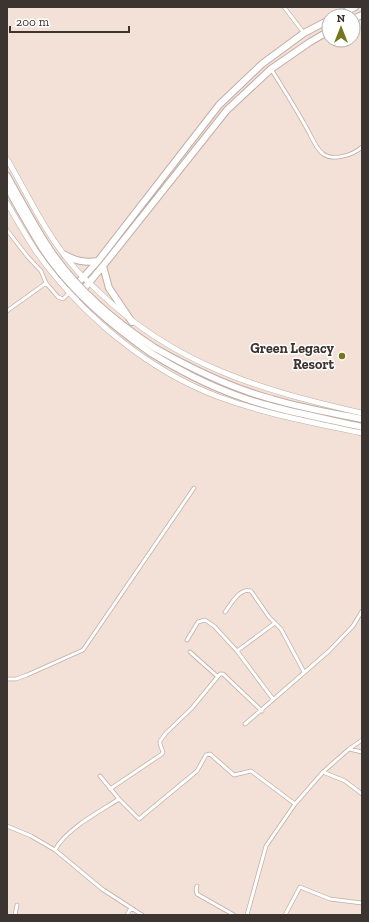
<svg xmlns="http://www.w3.org/2000/svg" width="369" height="922" font-family="'Zilla Slab',serif">
<style>
.lines{fill:none;stroke-linecap:round;stroke-linejoin:round}
.street-casing{stroke:#c0aea6;stroke-width:4.5}
.primary-casing{stroke:#c0aea6;stroke-width:6}
.highway-casing{stroke:#c0aea6;stroke-width:8}
.street{stroke:#fff;stroke-width:3}
.primary{stroke:#fff;stroke-width:5}
.highway{stroke:#fff;stroke-width:6}
.highway-bridge-casing{stroke:#c0aea6;stroke-width:8;stroke-linecap:butt}
.highway-bridge{stroke:#fff;stroke-width:6}
.poi-dot{fill:#78761b;stroke:#fff;stroke-width:1.5}
.labels{text-anchor:middle;dominant-baseline:central;stroke-width:3;stroke-linejoin:round;paint-order:stroke}
.poi-label{font-size:14px;font-weight:bold;fill:#3b3430;stroke:#fff;text-anchor:end}
</style>
<rect width="100%" height="100%" fill="#f3e0d7"/>
<g class="lines">
<!-- street casing -->
<g class="street-casing">
<path id="street" d="M284,7L304,33
M271,69C283,88 295,107 306,127C311,135 315,147 322,153C332,162 353,155 362,147
M7,230L27,256L41,271L46,283L58,297L63,299L70,292
M7,311L46,283
M225,612C231,604 240,587 251,591L269,617L281,629L304,672
M187,640L198,622L205,620L214,626L237,651L275,623
M237,651L273,699
M190,652L217,676
M7,679H16L27,675L83,650L194,488
M245,724L329,651L353,626L362,611
M349,749L362,752
M323,772L345,781L362,794
M110,789L162,754L163,752L160,744V741L166,733L192,708L220,674H223L262,711
M119,799L139,819L197,771L206,755L210,754L234,775L251,771L295,804
M7,826L31,836L55,850L102,889L142,915
M55,850C66,829 99,812 119,799L100,776
M197,886L196,890L197,894L234,915
M15,915L17,905
M127,915L131,908
M247,915L266,846L295,804L323,772L349,749L362,740
M285,915L300,887L330,899L362,903"/>
</g>
<!-- primary casing -->
<g class="primary-casing">
<path id="primary" d="M7,159C28,195 46,235 74,267C81,276 91,284 99,292C176,366 261,390 362,413
M7,203C17,220 27,238 38,254C83,316 147,370 219,397C265,414 314,423 362,433"/>
</g>
<!-- highway casing -->
<g class="highway-casing">
<path id="highway" d="M337,16L355,7
M353,19L362,15
M7,176L26,210
M7,187L21,212
M65,255C76,261 85,263 98,261
M103,266L109,288L132,322
M70,292L98,261L219,105L262,64L304,33L329,20
M76,298L103,266L227,110L271,69L310,42L329,31
M155,348C192,369 230,388 272,399C302,408 332,413 362,419
M151,353C188,376 228,395 270,406C300,414 331,420 362,427"/>
</g>
<!-- street -->
<use href="#street" class="street"/>
<!-- primary -->
<use href="#primary" class="primary"/>
<!-- highway -->
<use href="#highway" class="highway"/>
<!-- highway-bridge casing -->
<g class="highway-bridge-casing">
<path id="highway-bridge" d="M26,210C35,226 44,242 55,257C82,294 117,323 155,348
M21,212C31,229 40,246 52,262C79,298 114,327 151,353"/>
</g>
<!-- highway-bridge -->
<use href="#highway-bridge" class="highway-bridge"/>
</g>
<!-- markers -->
<circle class="poi-dot" cx="342" cy="356" r="4"/>
<g class="labels">
<!-- poi labels -->
<g class="poi-label">
<text x="334" y="348">Green Legacy<tspan x="334" dy="16">Resort</tspan></text>
</g>
</g>
<!-- border -->
<rect width="369" height="922" fill="none" stroke="#3b3430" stroke-width="16"/>
<!-- north arrow -->
<g transform="translate(341 28)"><circle r="19" fill="#ffffff" stroke="#b1aeac"/>
<path d="M0-3L7 15L0 10L-7 15Z" fill="#78761b"/>
<text y="-6" font-size="11" font-weight="bold" text-anchor="middle" fill="#3b3430">N</text>
</g>
<!-- scale -->
<path d="M10 26v6h119v-6" fill="none" stroke="#3b3430" stroke-width="2"/>
<text x="16" y="26" font-size="12" fill="#3b3430" stroke="#ffffff" stroke-width="3" paint-order="stroke">200 m</text>
</svg>
